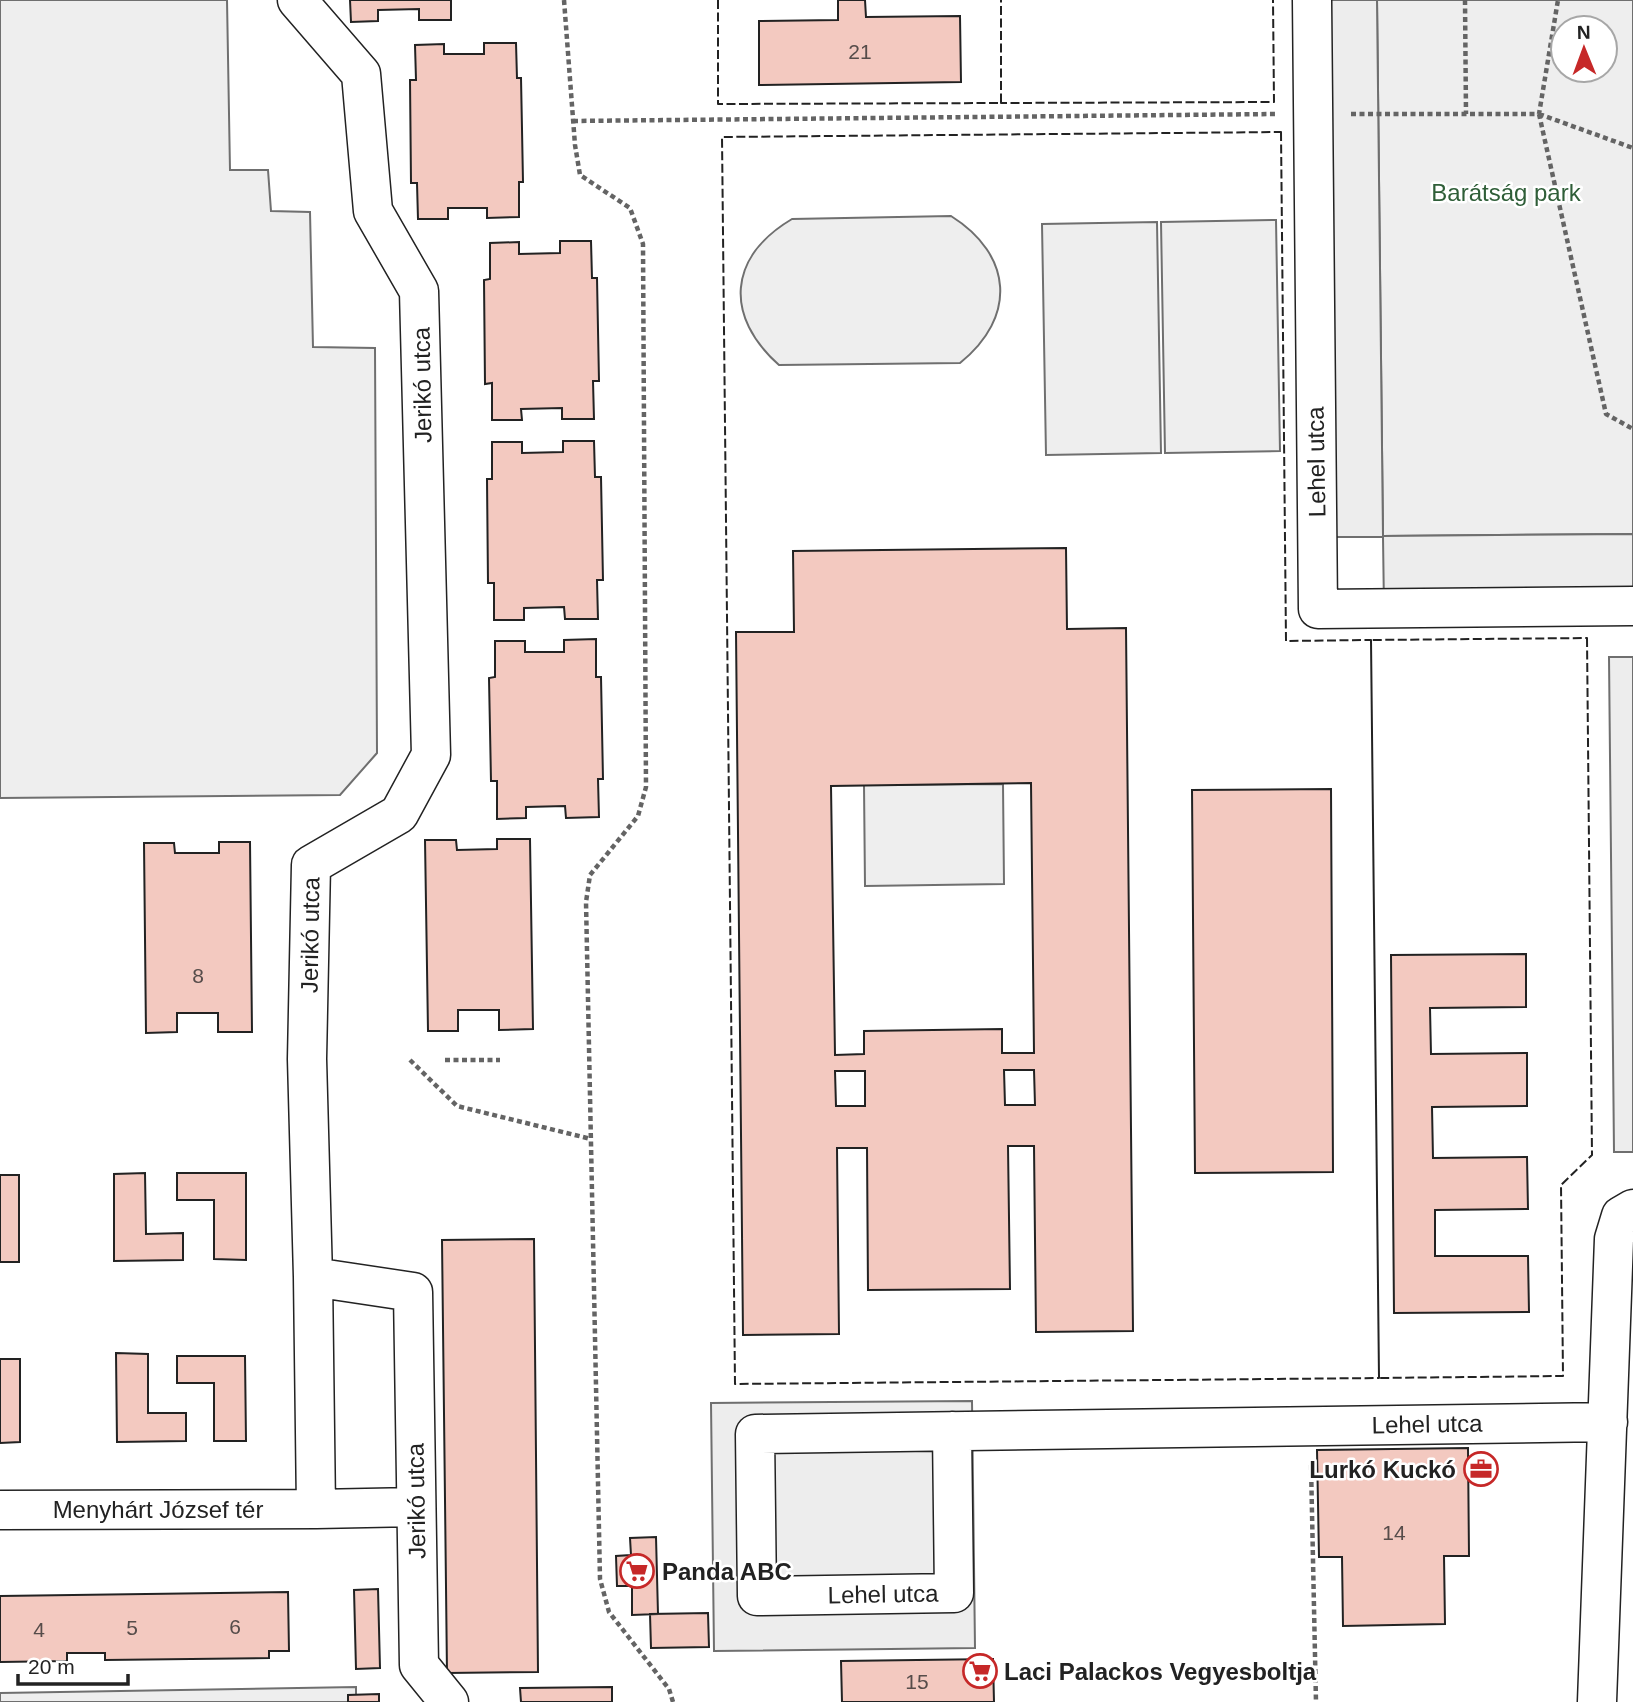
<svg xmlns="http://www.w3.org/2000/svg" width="1633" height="1702" font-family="Helvetica,sans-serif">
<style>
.green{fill:#eee;stroke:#6f6f6f;stroke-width:2;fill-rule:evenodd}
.parking{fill:#ededed;stroke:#6f6f6f;stroke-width:2}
.building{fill:#f3c9c0;stroke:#222;stroke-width:2;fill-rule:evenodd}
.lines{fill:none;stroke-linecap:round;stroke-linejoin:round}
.minor-casing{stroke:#222;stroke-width:41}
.path{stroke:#646464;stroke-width:4.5;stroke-dasharray:5 3.5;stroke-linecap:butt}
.minor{stroke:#fff;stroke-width:38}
.fence{stroke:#222;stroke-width:2;stroke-dasharray:9 3.5;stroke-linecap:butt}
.labels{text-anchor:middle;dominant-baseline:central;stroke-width:5;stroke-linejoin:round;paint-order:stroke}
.number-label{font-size:21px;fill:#564c4a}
.park-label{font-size:24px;fill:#2f5e38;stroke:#fff}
.street-label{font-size:24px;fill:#222;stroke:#fff}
.poi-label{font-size:24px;font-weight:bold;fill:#222;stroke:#fff;text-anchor:start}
</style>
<rect width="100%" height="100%" fill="#fff"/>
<!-- green -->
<path class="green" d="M0,0H227L230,170H268L271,211L310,212L313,347L375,348L377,753L340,795L0,798Z
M1377,0H1633V534L1383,536ZM1563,28H1605V70H1563Z
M951,216C1013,255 1017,317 960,363L779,365C724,316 728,257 792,219Z
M1276,220L1280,451L1165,453L1161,222Z
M1157,222L1161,453L1046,455L1042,224Z
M1003,784L1004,884L865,886L864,785Z
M356,1687V1702H0V1693Z"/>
<!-- parking -->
<path class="parking" d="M1312,0H1377L1383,536L1633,534V606L1384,608L1383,537H1317Z
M1609,657H1633V1152H1614Z
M972,1401L975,1648L714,1651L711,1403Z"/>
<!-- building -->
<path class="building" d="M350,0H451V20H419V9L378,10V21L351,22Z
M838,0H865L866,17L960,16L961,82L759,85V21L838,20Z
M484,43H516L517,78H521L522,129L523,182H519V217L487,218V208H448V219H418L417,183H411L410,80H416L415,45L444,44V54H484Z
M560,241H591L592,278H597L599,381H593L594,419H562V408L521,409L522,420H492V383L485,384L484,280L490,279V243L519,242V254L560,253Z
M563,441H594L595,477H601L603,580H597L598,619H565L564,607L524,608V620H494V583H488L487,479H492V442H522V453L563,452Z
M1066,548L1067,629L1126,628L1133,1331L1036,1332L1034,1146H1008L1010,1289L868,1290L867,1148H837L839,1334L743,1335L736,632H794L793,551ZM1031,783L1034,1053H1002V1029L864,1031V1054L835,1055L831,786ZM1004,1070H1034L1035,1105H1005ZM835,1071H865V1106H836Z
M596,639V677H601L603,779H598L599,817L566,818L565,806L526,807V818L497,819V781H491L489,678L495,677V641H525V652H564V640Z
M1331,789L1333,1172L1195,1173L1192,790Z
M497,839H530L533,1029L499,1030V1010H458V1031H428L425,840H456L457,850L497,849Z
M219,842H250L252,1032H218V1013H177V1032L146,1033L144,843H174L175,853H219Z
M1526,954V1007L1430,1008L1431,1054L1527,1053V1106L1432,1107L1433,1158L1527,1157L1528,1209L1435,1210V1256H1528L1529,1312L1394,1313L1391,955Z
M145,1173L146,1234L183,1233V1260L114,1261V1174Z
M177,1173H246V1260L214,1259V1200H177Z
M0,1175H19V1262H0Z
M534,1239L538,1672L447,1673L442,1240Z
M116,1353L148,1354V1413H186V1441L117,1442Z
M177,1356H245L246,1441H214V1383H177Z
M0,1359H20V1442L0,1443Z
M1468,1448L1469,1556H1444L1445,1624L1343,1626L1342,1557H1319L1317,1450Z
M656,1537L658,1614L632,1615V1586H617L616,1556L631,1555L630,1538Z
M378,1589L380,1668L356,1669L354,1590Z
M288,1592L289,1651H269V1658L105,1660V1653H67V1661L0,1662V1596Z
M708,1613L709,1647L651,1648L650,1614Z
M993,1659L994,1702H842L841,1661Z
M612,1687V1702H521L520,1688Z
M379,1694V1702H348V1695Z"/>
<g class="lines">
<!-- minor casing -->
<g class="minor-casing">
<path id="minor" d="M297,0L361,74L373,211L419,291L431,755L399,814L311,865L307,1059L313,1277L413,1292L419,1665L449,1702
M1312,0L1318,609L1633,606
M313,1277L316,1509L416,1507
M952,1431L954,1593L757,1596L755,1434L1608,1422
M0,1510L316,1509
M1597,1702L1614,1239L1621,1216L1633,1209"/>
</g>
<!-- path -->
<path class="path" d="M564,0L575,145L580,175L630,208L643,244L646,787L638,816L590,875L586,902L600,1579L609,1612L669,1689L673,1702
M1465,0L1466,114
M1351,114H1539L1558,0
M1539,114L1606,414L1633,429
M1539,114L1633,148
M573,121L1276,114
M410,1060L457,1106L591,1139
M445,1060H500
M1311,1465L1316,1702"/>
<!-- minor -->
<use href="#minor" class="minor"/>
<!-- fence -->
<path class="fence" d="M718,0V104L1001,103V0
M1001,100V103L1274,102L1273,0
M1281,132L1286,641L1371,640L1379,1378L735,1384L722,137Z
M1587,638L1592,1155L1561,1185L1563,1376L1379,1378L1371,640Z"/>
</g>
<!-- icons -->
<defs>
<g id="office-ring" transform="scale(1.75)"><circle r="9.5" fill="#fff" stroke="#c62828" stroke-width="1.5"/><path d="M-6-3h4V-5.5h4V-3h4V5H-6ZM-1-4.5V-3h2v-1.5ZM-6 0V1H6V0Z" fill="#c62828"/></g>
<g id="supermarket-ring" transform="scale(1.75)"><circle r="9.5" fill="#fff" stroke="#c62828" stroke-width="1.5"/><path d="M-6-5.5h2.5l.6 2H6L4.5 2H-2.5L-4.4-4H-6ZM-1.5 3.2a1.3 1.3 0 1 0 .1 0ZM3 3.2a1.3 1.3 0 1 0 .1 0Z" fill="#c62828"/></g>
</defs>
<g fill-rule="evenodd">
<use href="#office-ring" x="1481" y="1469"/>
<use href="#supermarket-ring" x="637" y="1571"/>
<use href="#supermarket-ring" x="980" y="1671"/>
</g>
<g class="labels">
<!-- number labels -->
<g class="number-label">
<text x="860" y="51">21</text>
<text x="198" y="975">8</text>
<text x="1394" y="1532">14</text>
<text x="235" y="1626">6</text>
<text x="132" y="1627">5</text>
<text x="39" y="1629">4</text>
<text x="917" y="1681">15</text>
</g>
<!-- park labels -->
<g class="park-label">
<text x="1506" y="192">Barátság park</text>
</g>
<!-- street labels -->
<g class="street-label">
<text transform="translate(422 385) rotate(-91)">Jerikó utca</text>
<text transform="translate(1316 462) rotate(-91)">Lehel utca</text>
<text transform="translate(310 935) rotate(-89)">Jerikó utca</text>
<text transform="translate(1427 1424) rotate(-1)">Lehel utca</text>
<text transform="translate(416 1501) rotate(-91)">Jerikó utca</text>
<text x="158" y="1509">Menyhárt József tér</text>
<text transform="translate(883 1594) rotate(-1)">Lehel utca</text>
</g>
<!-- poi labels -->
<g class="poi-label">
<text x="1456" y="1469" text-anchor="end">Lurkó Kuckó</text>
<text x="662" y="1571">Panda ABC</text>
<text x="1004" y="1671">Laci Palackos Vegyesboltja</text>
</g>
</g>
<!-- north arrow -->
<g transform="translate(1584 49) rotate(359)"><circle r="33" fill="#ffffff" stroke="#a7a7a7" stroke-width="2"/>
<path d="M0-5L12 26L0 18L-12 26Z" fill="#c62828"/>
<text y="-10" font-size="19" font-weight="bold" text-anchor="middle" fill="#222222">N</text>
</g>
<!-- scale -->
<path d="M18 1674v10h110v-10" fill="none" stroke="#222222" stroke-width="3.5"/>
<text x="28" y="1674" font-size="21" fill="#222222" stroke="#ffffff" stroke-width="5" paint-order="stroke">20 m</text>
</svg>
